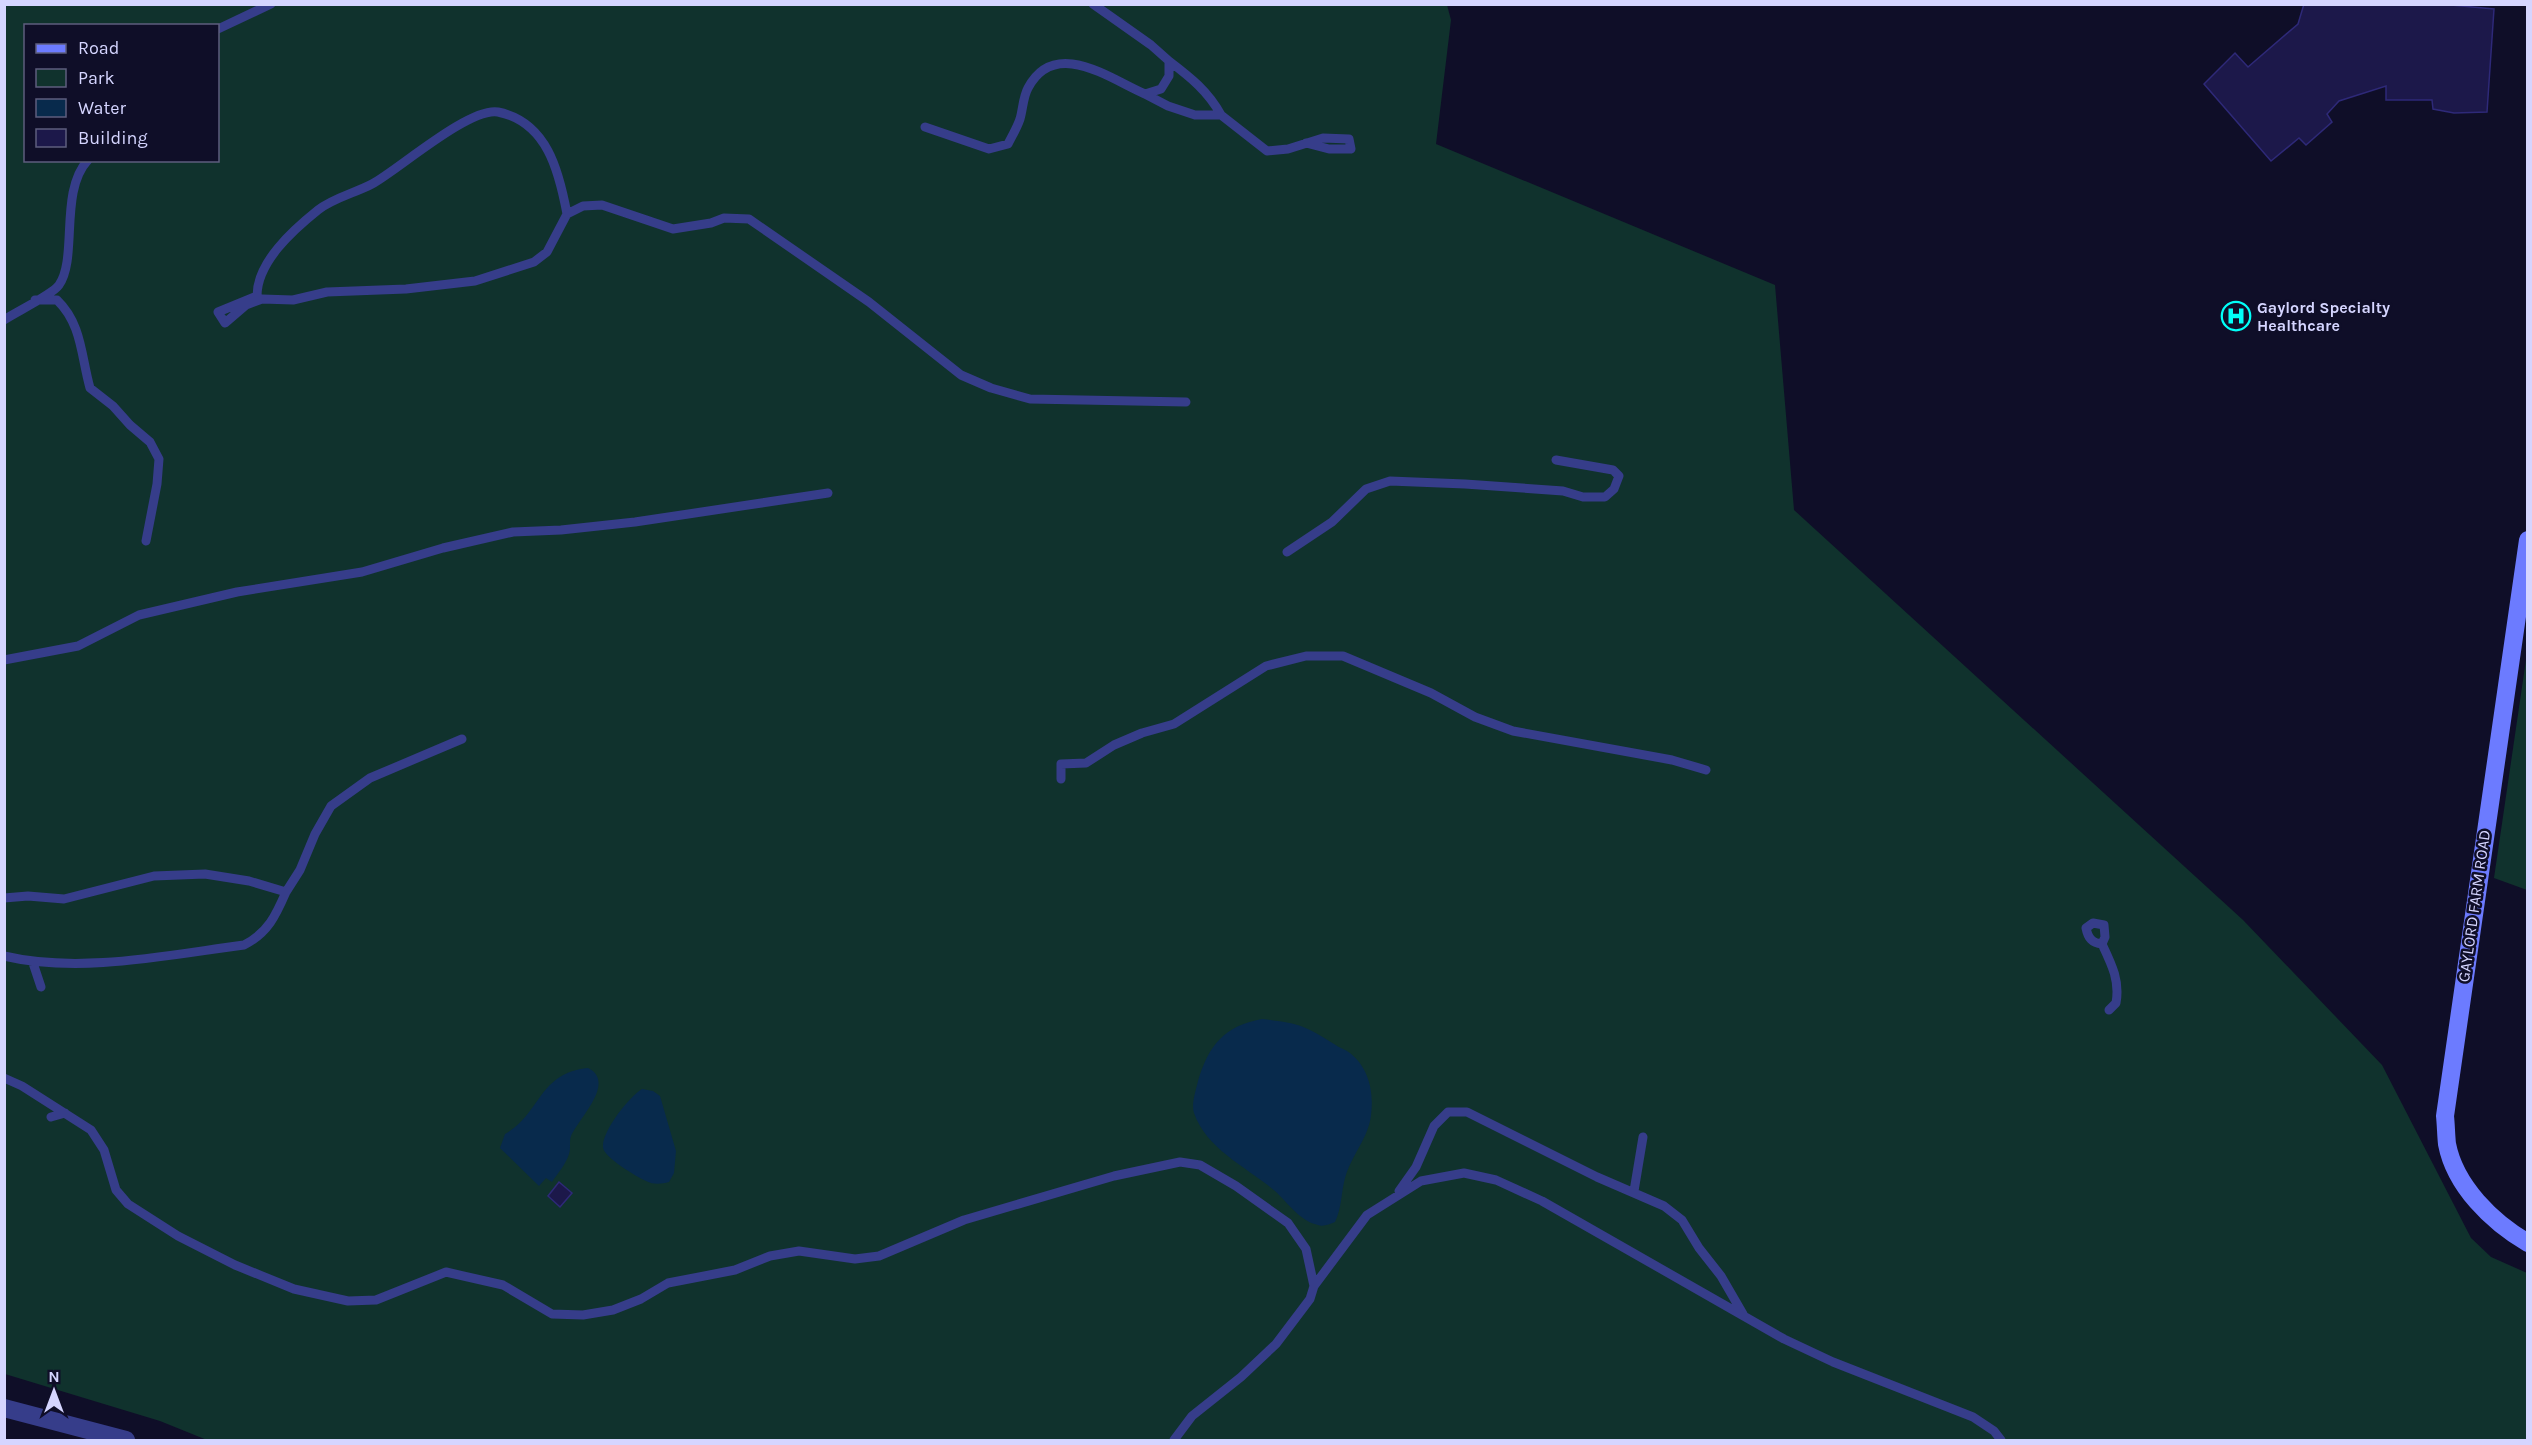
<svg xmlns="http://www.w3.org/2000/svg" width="2532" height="1445" font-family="Karla,sans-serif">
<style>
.green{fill:#10322d;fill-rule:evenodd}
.water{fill:#082a4c}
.building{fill:#1c184a;stroke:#2e2978;stroke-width:1.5}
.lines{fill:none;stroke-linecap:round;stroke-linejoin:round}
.lane{stroke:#363d8a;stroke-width:9}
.street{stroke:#363d8a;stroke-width:18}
.secondary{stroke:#6c7bff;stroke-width:18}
.labels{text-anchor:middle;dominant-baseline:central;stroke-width:5;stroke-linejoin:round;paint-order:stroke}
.poi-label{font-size:16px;font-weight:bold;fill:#d5d5ff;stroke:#0f0e28;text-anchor:start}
.street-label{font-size:16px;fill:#d5d5ff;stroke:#0f0e28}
</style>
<rect width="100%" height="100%" fill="#0f0e28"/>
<!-- green -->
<path class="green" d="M4,5H1447L1451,20L1436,144L1775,285L1794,510L2243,920L2382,1065L2471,1238L2491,1257L2527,1273V1440H207L160,1421L5,1374ZM26,26H218V160H26Z
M2527,653V890L2494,878Z"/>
<!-- water -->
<path class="water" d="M1262,1019C1297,1023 1305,1025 1334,1044C1339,1048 1345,1049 1350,1053C1369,1068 1374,1092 1371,1115C1369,1137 1351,1156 1345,1178C1341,1193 1342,1207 1335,1222C1330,1224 1323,1227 1318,1225C1300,1221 1288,1203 1275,1191C1247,1167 1207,1150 1194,1113C1191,1104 1196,1090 1198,1081C1209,1045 1224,1026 1262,1019Z
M588,1068C617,1082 578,1119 571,1136C569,1141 571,1148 569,1154C566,1164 558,1173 552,1182L546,1178L539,1186L500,1148L505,1134C541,1114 538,1073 588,1068Z
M642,1089L653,1091L660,1096L676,1151L674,1173L669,1182C661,1184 654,1185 646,1181C637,1177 603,1157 603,1147C602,1131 629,1097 642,1089Z"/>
<!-- building -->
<path class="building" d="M2304,4H2440L2494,9L2487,112L2454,113L2433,109L2432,100H2386V86L2339,101L2327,114L2332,122L2306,145L2299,138L2271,161L2204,84L2235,53L2248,67L2298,24Z
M559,1182L572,1193L560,1207L548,1196Z"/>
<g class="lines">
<!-- lane -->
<path class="lane" d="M218,29L271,4
M1169,61C1190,77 1208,91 1221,115
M1145,94L1168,106L1195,115H1221L1267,151L1288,149L1323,138L1349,139L1351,149H1329L1306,143
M925,127L989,149L1008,144C1012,136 1017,128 1020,119C1023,109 1023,97 1028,88C1055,37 1110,79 1145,94L1161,89L1169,76V61L1151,45L1093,4
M567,214C559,171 547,122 498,112C469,107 398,170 372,184C355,193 333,198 318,210C293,230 257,262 257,296L218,312L225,323L246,305L262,299L293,300L327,292L406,289L475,281L534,262L547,252L567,214L583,206L602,205L673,229L711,223L724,218L749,219L869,302L961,375L991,388L1030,399L1186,402
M35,300H57C82,324 81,356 90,388L113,406L130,425L150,442L159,459L157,484L146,541
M4,320C16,312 53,294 59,285C78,258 59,191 88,160
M1287,552L1332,522L1366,489L1390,481L1465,484L1563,491L1583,497H1605L1614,489L1619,476L1613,470L1556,460
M4,660L78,646L139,615L237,592L362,572L443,548L513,532L561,530L635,522L828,493
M1061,779V764L1086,763L1114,745L1142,733L1174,724L1266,666L1306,656H1343L1431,693L1475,717L1513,731L1672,760L1706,770
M4,898L28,896L64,899L154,876L205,874L249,881L286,892L300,870L315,834L331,806L370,778L462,739
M2102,944C2092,943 2088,938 2086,928L2093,923L2104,925L2105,937L2102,944C2112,965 2120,981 2116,1003L2109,1010
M4,956C80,974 168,955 244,945C268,933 276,915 286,892
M33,963L41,987
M4,1078L22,1086L91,1130L104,1150L116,1190L128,1204L178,1236L235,1265L294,1289L348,1301L376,1300L446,1272L503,1285L552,1314L583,1315L613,1310L641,1299L668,1283L735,1270L770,1256L799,1251L855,1259L879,1256L964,1220L1114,1176L1180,1162L1200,1165L1236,1186L1288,1223L1306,1249L1314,1286
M51,1117L65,1113
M1399,1191L1416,1167L1434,1126L1448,1112H1467L1597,1177L1664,1206L1682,1220L1699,1248L1721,1276L1743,1314
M1634,1191L1643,1137
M1174,1440L1192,1416L1241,1377L1276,1344L1310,1299L1314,1286L1367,1215L1421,1181L1464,1173L1496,1180L1542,1201L1784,1339L1833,1362L1973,1417L1994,1431L2001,1440"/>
<!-- street -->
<path class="street" d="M4,1408L126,1440"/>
<!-- secondary -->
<path class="secondary" d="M2528,540L2445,1116C2446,1125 2446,1135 2447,1144C2455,1186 2492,1222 2528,1243"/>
</g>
<!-- icons -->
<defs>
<g id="hospital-ring" transform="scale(1.5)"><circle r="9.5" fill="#0f0e28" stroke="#01fff8" stroke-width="1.5"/><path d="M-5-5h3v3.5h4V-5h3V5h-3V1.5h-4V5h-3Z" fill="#01fff8"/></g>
</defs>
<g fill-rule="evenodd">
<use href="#hospital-ring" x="2236" y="316"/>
</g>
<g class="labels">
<!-- poi labels -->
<g class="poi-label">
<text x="2257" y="307">Gaylord Specialty<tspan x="2257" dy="18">Healthcare</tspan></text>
</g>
<!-- street labels -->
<g class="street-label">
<text transform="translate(2474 906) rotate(-82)">GAYLORD FARM ROAD</text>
</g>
</g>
<!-- border -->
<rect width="2532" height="1445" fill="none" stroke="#d5d5ff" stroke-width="12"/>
<!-- legend -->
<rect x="24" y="24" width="195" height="138" fill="#0f0e28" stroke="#5e5e7e" stroke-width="1.5"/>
<rect x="36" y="44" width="30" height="9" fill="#6c7bff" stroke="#5e5e7e" stroke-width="1.5"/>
<text x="78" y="54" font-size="18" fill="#d5d5ff">Road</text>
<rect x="36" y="69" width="30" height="18" fill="#10322d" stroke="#5e5e7e" stroke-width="1.5"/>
<text x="78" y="84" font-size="18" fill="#d5d5ff">Park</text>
<rect x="36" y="99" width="30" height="18" fill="#082a4c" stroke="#5e5e7e" stroke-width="1.5"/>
<text x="78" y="114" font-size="18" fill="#d5d5ff">Water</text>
<rect x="36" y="129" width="30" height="18" fill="#1c184a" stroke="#5e5e7e" stroke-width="1.5"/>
<text x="78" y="144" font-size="18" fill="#d5d5ff">Building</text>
<!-- north arrow -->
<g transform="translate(54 1391)" stroke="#0f0e28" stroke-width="4.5" paint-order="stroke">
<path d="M0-4.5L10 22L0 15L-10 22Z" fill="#d5d5ff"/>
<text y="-9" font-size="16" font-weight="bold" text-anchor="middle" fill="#d5d5ff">N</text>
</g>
</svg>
